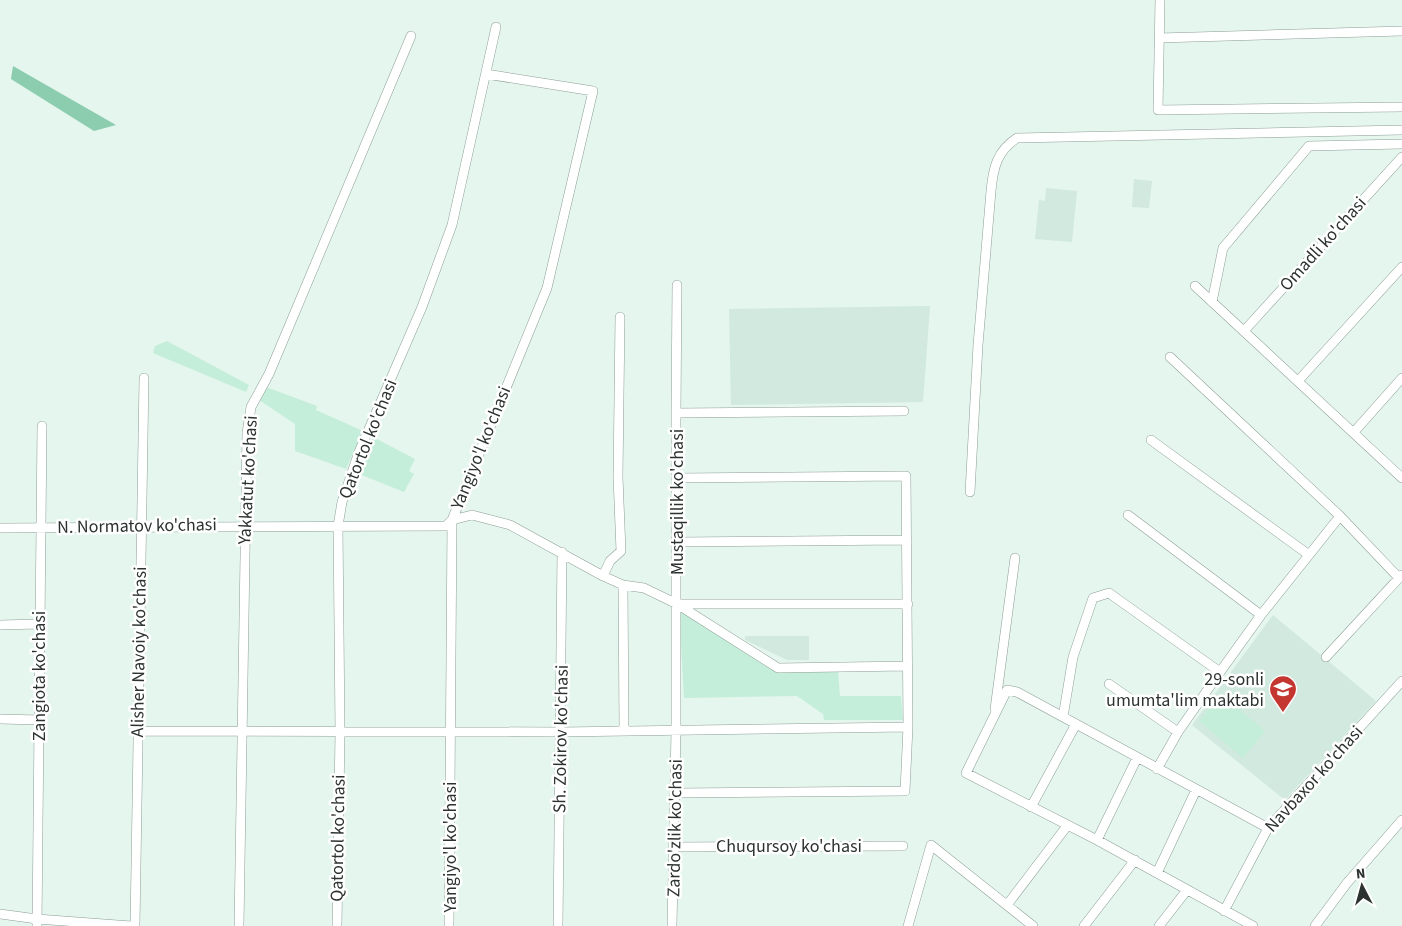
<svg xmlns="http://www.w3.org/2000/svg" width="1402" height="926" font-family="'Source Sans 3',sans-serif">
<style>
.built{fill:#d1e9de}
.green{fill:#c5eeda}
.forest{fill:#8cccaf}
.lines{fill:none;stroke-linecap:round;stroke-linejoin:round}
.minor-casing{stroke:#8d9e96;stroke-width:10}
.minor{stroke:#fff;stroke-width:9}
.labels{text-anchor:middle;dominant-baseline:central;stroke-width:5;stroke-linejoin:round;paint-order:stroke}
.street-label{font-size:18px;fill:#2b322f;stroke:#fff}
.poi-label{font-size:18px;fill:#2b322f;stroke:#fff;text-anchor:end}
</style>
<rect width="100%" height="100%" fill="#e4f6ed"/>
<!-- built -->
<path class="built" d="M1134,179L1152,181L1149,208L1132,207Z
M1046,188L1077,191L1072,242L1035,239L1039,200L1045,201Z
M930,306L923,402L731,405L729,309Z
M1273,615L1376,701L1285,800L1192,725Z
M745,636H809V660H787L745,640Z"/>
<!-- green -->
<path class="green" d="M167,341L249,385L246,392L153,353L155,346Z
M266,387L317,406L316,410L363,431L346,469L295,451V424L259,400Z
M373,437L415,459L409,471L414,474L404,492L359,474Z
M679,609L778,671H838L840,696H901L903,720H824L823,714L797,696L684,698Z
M1221,694L1265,731L1243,758L1199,721Z"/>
<!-- forest -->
<path class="forest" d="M13,66L116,125L94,131L11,79Z"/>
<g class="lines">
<!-- minor casing -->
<g class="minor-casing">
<path id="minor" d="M1160,0L1158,110L1402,107
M1159,38L1402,31
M1195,286L1402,478
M1212,302L1223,248L1309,146L1402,144
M1244,331L1402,157
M1170,357L1340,516L1399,578L1402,575
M1298,381L1402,267
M676,413L677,285
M1354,432L1402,378
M1151,440L1309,555L1340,516
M970,492L978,345L991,191C993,168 997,151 1017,138L1402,130
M1128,515L1261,615
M0,528L446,526L452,520L472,515L510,525L603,576L623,585L644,588L677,604L778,668L908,666
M677,542L907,540
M603,576L610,561L621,551L618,477L620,317
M623,585L624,731
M677,604H908
M0,625L39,624
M1326,657L1399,578
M1220,672L1261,615L1309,555
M995,709L1015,558
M1063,717L1073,657L1093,598L1109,593L1220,672L1178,732L1109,684
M0,719L39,720
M138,731L561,732L908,727
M1157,769L1178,732
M676,793L905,791L908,727L906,476L677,478
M1031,807L1076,724
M1097,840L1137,758
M674,847L903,846
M1157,873L1196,790
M1007,905L1067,826
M1224,911L1268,828L1402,681
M0,914L37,919L131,926
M37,926L42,426
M135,926L144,378
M239,926L247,433L251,407L269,374L411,36
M337,926L340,732L338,526L342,502L359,452L422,307L452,225L496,27
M449,926L452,520L547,288L593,91L486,74
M558,926L562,552
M672,926L676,730V413L904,411
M908,926L931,845L1033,926
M1084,926L1135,860
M1159,926L1187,890
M1253,926L1097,840L966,773L1007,690L1017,692L1268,828
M1315,926L1347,883L1402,820"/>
</g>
<!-- minor -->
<use href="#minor" class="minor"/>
</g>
<!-- icons -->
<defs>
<g id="school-pin" transform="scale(1.4375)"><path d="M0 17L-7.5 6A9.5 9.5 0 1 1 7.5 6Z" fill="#c43730" stroke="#fff"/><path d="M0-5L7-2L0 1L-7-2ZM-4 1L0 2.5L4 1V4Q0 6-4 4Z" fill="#fff"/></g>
</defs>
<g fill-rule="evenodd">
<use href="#school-pin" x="1283" y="689"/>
</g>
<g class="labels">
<!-- street labels -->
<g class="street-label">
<text transform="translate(1323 244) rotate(-48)">Omadli ko'chasi</text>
<text transform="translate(368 439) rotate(-68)">Qatortol ko'chasi</text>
<text transform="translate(481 448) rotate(-68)">Yangiyo'l ko'chasi</text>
<text transform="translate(248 480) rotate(-87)">Yakkatut ko'chasi</text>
<text transform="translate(677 502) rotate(-90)">Mustaqillik ko'chasi</text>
<text transform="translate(137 526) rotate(-1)">N. Normatov ko'chasi</text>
<text transform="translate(139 652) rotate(-89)">Alisher Navoiy ko'chasi</text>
<text transform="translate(39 676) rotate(-90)">Zangiota ko'chasi</text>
<text transform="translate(561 739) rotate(-89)">Sh. Zokirov ko'chasi</text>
<text transform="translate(1314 779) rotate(-48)">Navbaxor ko'chasi</text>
<text transform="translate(675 828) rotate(-89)">Zardo'zlik ko'chasi</text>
<text transform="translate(338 838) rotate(-89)">Qatortol ko'chasi</text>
<text x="789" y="846">Chuqursoy ko'chasi</text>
<text transform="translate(450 847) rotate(-90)">Yangiyo'l ko'chasi</text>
</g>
<!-- poi labels -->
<g class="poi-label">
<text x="1264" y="679">29-sonli<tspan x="1264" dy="21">umumta'lim maktabi</tspan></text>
</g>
</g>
<!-- north arrow -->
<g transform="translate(1362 886) rotate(354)" stroke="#ffffff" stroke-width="4" paint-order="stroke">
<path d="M0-4L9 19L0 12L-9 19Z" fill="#2b322f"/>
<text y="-8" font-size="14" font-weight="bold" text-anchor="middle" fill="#2b322f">N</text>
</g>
</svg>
